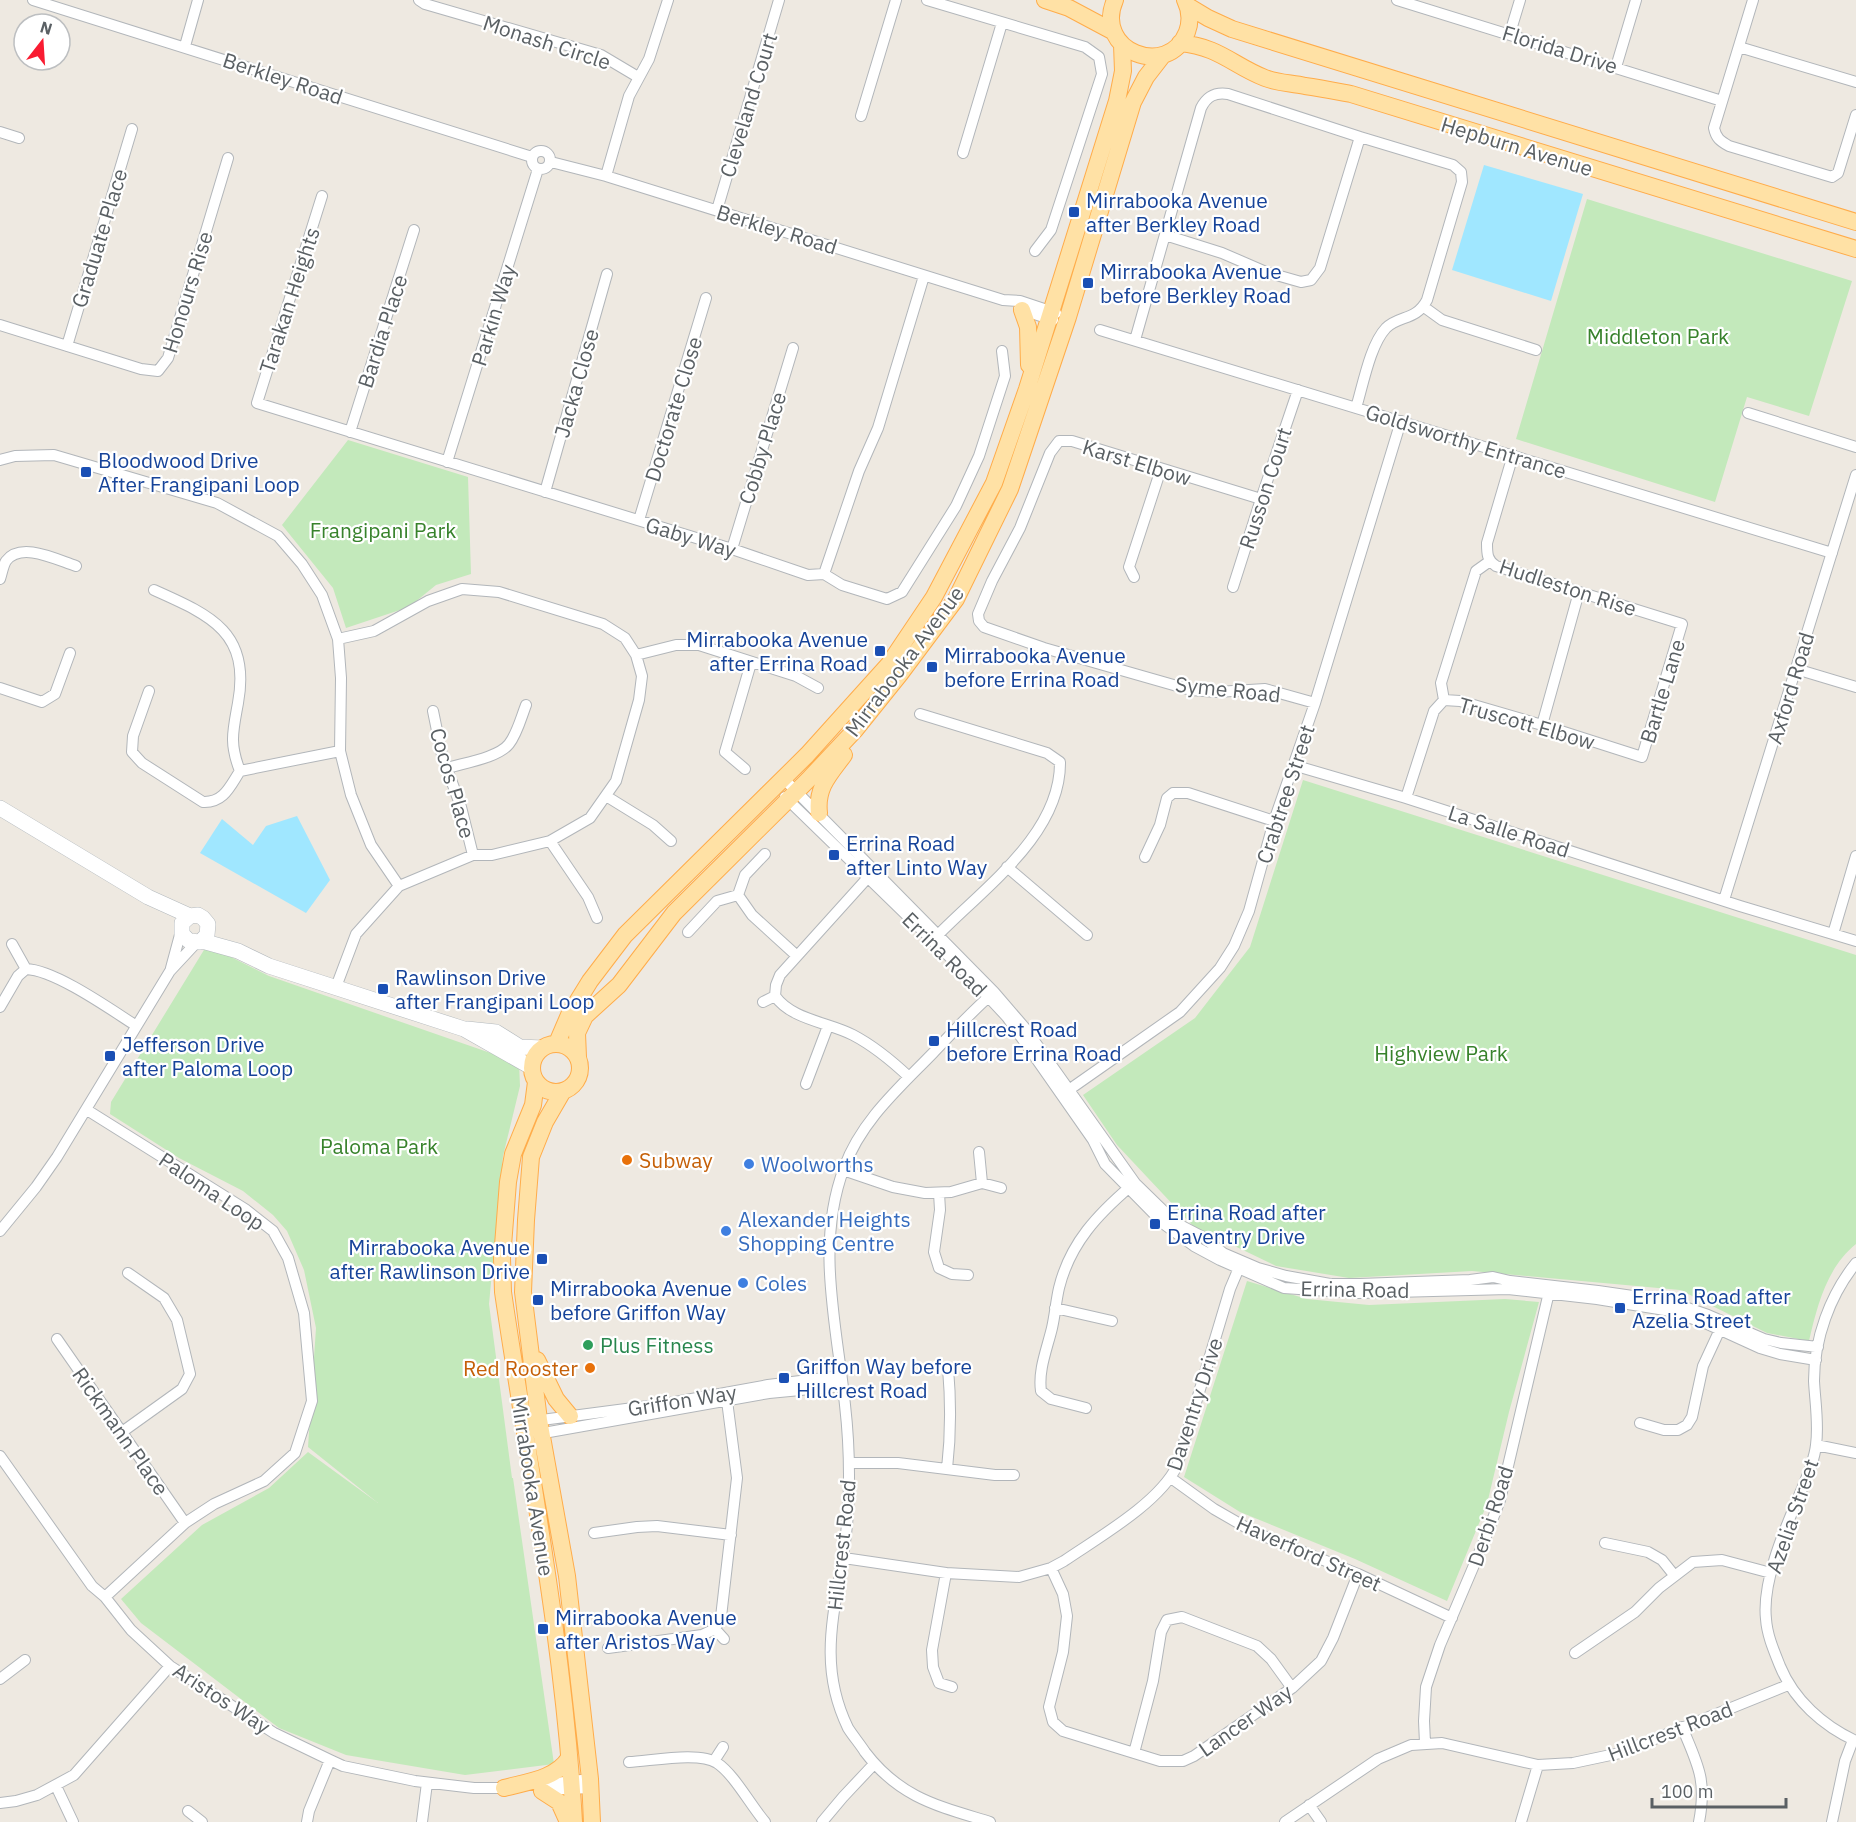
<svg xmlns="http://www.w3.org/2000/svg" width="1856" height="1822" font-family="'IBM Plex Sans',sans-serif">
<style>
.green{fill:#c3e9bb}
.water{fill:#a0e7ff}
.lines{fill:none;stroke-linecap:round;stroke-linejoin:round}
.street-casing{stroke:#b2b6ba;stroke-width:12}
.secondary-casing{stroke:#b3b9bd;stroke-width:16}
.primary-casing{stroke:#ffac4a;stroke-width:18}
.street{stroke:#fff;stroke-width:10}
.secondary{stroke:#fff;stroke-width:15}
.primary{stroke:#ffe1a5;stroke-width:16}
.transit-dot{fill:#1a4fb4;stroke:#fff;stroke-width:2}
.food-dot{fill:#e8710a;stroke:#fff;stroke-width:2}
.shop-dot{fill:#3f7fe0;stroke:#fff;stroke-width:2}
.leisure-dot{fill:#2e9e5b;stroke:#fff;stroke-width:2}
.labels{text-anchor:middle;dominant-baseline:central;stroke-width:4.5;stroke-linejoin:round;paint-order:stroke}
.street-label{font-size:21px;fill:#5a6064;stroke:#fff}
.transit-label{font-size:21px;fill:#164399;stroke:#fff;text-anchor:start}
.park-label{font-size:21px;fill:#37822b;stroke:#fff}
.food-label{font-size:21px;fill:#c56008;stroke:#fff;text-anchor:start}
.shop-label{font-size:21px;fill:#366cbe;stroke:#fff;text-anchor:start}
.leisure-label{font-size:21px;fill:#27864d;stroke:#fff;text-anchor:start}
</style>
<rect width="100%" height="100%" fill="#eee9e1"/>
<!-- green -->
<path class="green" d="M1587,199L1852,281L1809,416L1747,397L1715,502L1516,439Z
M348,440L468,477L471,574L436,585L409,607L346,628L333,588L282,525Z
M1303,780L1856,955V1244C1827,1267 1817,1306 1809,1341L1767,1333L1680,1290L1472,1271L1349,1278L1276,1266L1193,1226L1117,1145L1083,1095L1195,1018L1250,947Z
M207,945L269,976L519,1063L520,1086L503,1156L489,1304L512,1478H513L554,1764L465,1775L346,1755L279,1728L141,1623L121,1599L202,1525L269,1488L308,1452L378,1503L308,1447L316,1328L304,1270L287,1231L273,1215L243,1191L179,1158L110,1114L111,1102Z
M1247,1281L1307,1299L1369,1305L1505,1299L1539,1302L1509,1412L1487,1504L1447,1601L1355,1559L1240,1512L1184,1477Z"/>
<!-- water -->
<path class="water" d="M1484,165L1583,194L1551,301L1452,270Z
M297,816L330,880L306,913L200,853L222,819L253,845L266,826Z"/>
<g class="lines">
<!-- street casing -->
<g class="street-casing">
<path id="street" d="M33,0L532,157
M419,0L425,4L601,55L638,77
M927,0L1085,47L1099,57L1102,74L1051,230L1035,251
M1397,0L1722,101
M1753,0L1714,128C1716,138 1720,141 1729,146L1832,177L1838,173L1856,115
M1510,33L1520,0
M185,46L198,0
M1739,47L1856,82
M1616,67L1636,0
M861,116L896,0
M0,132L19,138
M532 160a9 9 0 1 1 18 0a9 9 0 1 1-18 0Z
M963,153L1002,23
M551,162L606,176L1003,300L1020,301L1056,313
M606,176L629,96L649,59L668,0
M322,196L257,403L732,549L808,575L824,574L859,471L878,428L924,276
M717,210L779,0
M1424,307L1442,320L1536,350
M1019,309L1053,320
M0,325L141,369L158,371L168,358L228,158
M1100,330L1832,553
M1135,340L1201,108C1207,96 1215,92 1228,94L1360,137L1320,268L1311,280L1301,282L1266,272L1222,253L1165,235
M67,346L132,129
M1356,408C1363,385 1370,345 1386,328C1399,315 1416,321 1427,300L1462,182L1461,172L1453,165L1360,137
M1748,413L1856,447
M350,432L414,230
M0,460L15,456L54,455L217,503L278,536L302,564L322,595L338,639L341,678L340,751L351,795L371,845L399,886
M447,462L538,169
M545,492L607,274
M1261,499L1072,441H1059L1050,453L1020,528L992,581L978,614L979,621L984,627L1044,648L1191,690L1217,692L1265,689L1315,703
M639,520L706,298
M732,549L793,348
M824,574L842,585L887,599L902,592L956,506L979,456L1005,376L1002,351
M1134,577L1129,567L1161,469
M0,579C2,573 3,566 6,561C21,541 57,560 76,566
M1233,587L1261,499L1298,390
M154,590C210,615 251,632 238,703C233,731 229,743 240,771
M636,655L676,645H699L796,676L818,688
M1796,669L1856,687
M0,688L42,702L55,694L70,653
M149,691L133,736L132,752L142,763L203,802C224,803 230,786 240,771L340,751
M1444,700L1441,683L1476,571L1490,561
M433,711L442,755L461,807L473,855
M920,714L1047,753L1060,762C1061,835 981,890 935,938
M1542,725L1579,592
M1293,765L1406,798L1740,906L1856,941
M447,768C463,763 498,758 509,744C517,734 521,718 526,705
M745,769L725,752L751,663
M784,779L994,992L1025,1028L1135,1183L1176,1223L1203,1237L1223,1253L1258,1268L1286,1276L1330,1284H1360L1470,1280L1493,1277L1510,1281L1598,1291L1667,1301L1708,1315L1764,1339L1781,1343L1818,1347
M606,796L653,825L671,841
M785,797L966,973L1007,1017L1093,1140L1105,1164L1165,1225L1194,1246L1220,1260L1284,1288L1358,1293L1508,1289L1597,1299L1665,1310L1703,1322L1760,1348L1780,1354L1816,1360
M1406,798L1434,711L1444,700L1460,701L1542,725L1642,757L1682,624L1496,566C1487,560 1487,554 1487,543L1513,455
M550,841L588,897L597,918
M1145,857L1160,825L1167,798L1173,793H1188L1274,821
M1007,867L1087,935
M872,873L780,975L776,985L775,996C792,1020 828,1022 853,1035C874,1046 892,1061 909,1077
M738,895L752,915L797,956
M1724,900L1856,475
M688,932L717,901L738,895L745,875L765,854
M1833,934L1856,856
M12,944L26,969C55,970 110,1009 135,1025
M171,968L181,931
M336,987L356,934L399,886L473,855H492L550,841L590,818L616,781L639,700L642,676L636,655L625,638L603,624L499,592L462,589L428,601L374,631L338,639
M763,1002L775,996
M0,1007L18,976L26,969
M806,1084L828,1026
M1063,1094L1180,1012L1220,968L1234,946L1249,911L1274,821L1315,703L1401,421
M87,1110L245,1209L273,1231L288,1258L304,1313L312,1401L295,1453L264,1481L214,1504L185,1523L105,1597
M979,1152L982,1183
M843,1170L893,1187L925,1193L951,1192L982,1183L1001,1188
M939,1193L940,1210L934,1252L939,1268L952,1274L968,1275
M0,1231L36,1187L57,1157L170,971L197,942
M1856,1263C1830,1295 1814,1339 1814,1381C1815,1401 1819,1424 1816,1445C1814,1464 1804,1483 1797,1501C1783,1533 1762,1583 1766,1619C1767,1635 1774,1651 1780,1666C1794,1700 1823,1726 1856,1741
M1055,1308L1112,1321
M57,1339L185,1523
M1086,1408L1051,1399L1041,1391C1038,1370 1047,1349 1052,1328C1055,1315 1056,1301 1059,1288C1070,1243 1098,1214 1132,1185
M534,1421L664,1404L768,1385L841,1376
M1640,1423L1664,1430H1678L1687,1425L1692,1417L1703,1366L1722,1325
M122,1432L182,1389L190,1374L177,1320L164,1298L128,1273
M538,1434L769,1393L842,1386
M1816,1445L1856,1453
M0,1456L92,1586L105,1597L131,1630L170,1666L274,1733L330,1760L343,1766L415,1781L474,1788H508
M849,1463H898L995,1475H1014
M947,1469C951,1434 951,1402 948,1368
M1171,1478L1214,1509L1254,1532L1358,1574L1452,1618
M594,1533L637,1527L657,1526L731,1535
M1605,1543L1648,1552L1662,1560L1674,1575
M844,1558L946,1573L1019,1577L1051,1568L1064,1561C1099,1537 1159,1503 1177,1466L1230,1289L1241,1263
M1051,1568L1063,1594L1067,1616L1063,1652L1049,1707L1053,1722L1063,1731L1160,1761H1183L1194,1756L1292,1688L1321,1661L1333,1638L1358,1574
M946,1573L932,1650L933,1667L939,1683L952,1687
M715,1629L724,1639
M608,1648L702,1635L715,1629L721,1617L737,1478L726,1393
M1575,1653L1635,1612L1659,1588L1693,1562L1722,1560L1771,1573
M0,1679L25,1660
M1682,1727C1698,1765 1707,1780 1699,1822
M1425,1743L1424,1721L1426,1687L1440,1645L1483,1544L1500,1500L1550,1288
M1134,1753L1153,1681L1161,1632L1167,1620L1182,1617L1257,1646L1271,1659L1292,1688
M714,1761L723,1747
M629,1762C651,1761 700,1751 717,1763C734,1774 751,1806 765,1822
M539,1785L590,1779
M56,1786L73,1822
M542,1790L591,1788
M0,1803L16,1801L37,1795L74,1775L170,1666
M1309,1805L1321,1822
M188,1811L202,1822
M307,1822L309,1811L330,1760
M422,1822L427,1783
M822,1822L843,1797L874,1764
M990,1822C938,1806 900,1798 865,1752C860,1744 853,1736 848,1728C811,1652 844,1590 848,1512C850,1476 849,1440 845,1405C837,1326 815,1245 844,1168C861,1121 899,1088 933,1053C952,1033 971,1012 992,994
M1285,1822L1378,1759L1411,1745L1442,1743L1538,1765L1573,1763L1620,1753L1788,1685
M1521,1822L1538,1765
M1832,1822L1845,1761L1853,1740"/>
</g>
<!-- secondary casing -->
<g class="secondary-casing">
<path id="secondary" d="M0,808L148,897L190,916L198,915L203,918L208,924L207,935L200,942L189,941L182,934V923L190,916
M202,941L238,951L269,966L464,1029L531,1067
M467,1029L496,1032L520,1047L542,1048"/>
</g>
<!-- primary casing -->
<g class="primary-casing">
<path id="primary" d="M1045,0L1069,8L1114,32
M1115,0C1093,51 1168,80 1187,32C1191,21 1190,10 1185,0
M1188,6L1208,18L1232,29L1856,222
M1180,43C1220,47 1232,65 1265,78C1278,83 1291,83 1305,86C1320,88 1335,91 1351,94L1856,249
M1022,310L1028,327L1029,365
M819,813C816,787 830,774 844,755
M557,1043L569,1015L590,981L625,935L807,755L889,664L934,597L994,483L1027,389L1117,101L1123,71L1122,45
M532 1068a24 24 0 1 1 48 0a24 24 0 1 1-48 0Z
M578,1057L577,1033L585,1016L619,985L674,913L808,780L855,730L900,674L956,599L1010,489L1068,317L1133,102L1146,77L1163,55
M536,1082L533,1105L513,1154L508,1182L502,1258L503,1292C529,1468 564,1644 574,1822
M563,1091L545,1122L531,1157L526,1220L523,1292L539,1420L567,1576L590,1779L592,1822
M537,1360L556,1399L570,1416
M504,1788C526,1782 556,1779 569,1758
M542,1791L559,1802L568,1822"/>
</g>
<!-- street -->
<use href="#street" class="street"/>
<!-- secondary -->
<use href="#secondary" class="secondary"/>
<!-- primary -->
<use href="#primary" class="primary"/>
</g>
<!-- markers -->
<g class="transit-dot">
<rect x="1068" y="206" width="12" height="12" rx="3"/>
<rect x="1082" y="277" width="12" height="12" rx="3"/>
<rect x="80" y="466" width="12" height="12" rx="3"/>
<rect x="874" y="645" width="12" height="12" rx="3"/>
<rect x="926" y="661" width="12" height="12" rx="3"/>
<rect x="828" y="849" width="12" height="12" rx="3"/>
<rect x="377" y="983" width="12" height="12" rx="3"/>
<rect x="928" y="1035" width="12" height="12" rx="3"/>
<rect x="104" y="1050" width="12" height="12" rx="3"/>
<rect x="1149" y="1218" width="12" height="12" rx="3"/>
<rect x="536" y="1253" width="12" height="12" rx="3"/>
<rect x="532" y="1294" width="12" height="12" rx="3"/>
<rect x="1614" y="1302" width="12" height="12" rx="3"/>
<rect x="778" y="1372" width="12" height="12" rx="3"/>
<rect x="537" y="1623" width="12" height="12" rx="3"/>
</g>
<g class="food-dot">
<circle cx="627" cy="1160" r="6"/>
<circle cx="590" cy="1368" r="6"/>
</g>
<g class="shop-dot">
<circle cx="749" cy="1164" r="6"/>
<circle cx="726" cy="1231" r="6"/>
<circle cx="743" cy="1283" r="6"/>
</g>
<circle class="leisure-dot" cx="588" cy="1345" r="6"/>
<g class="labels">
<!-- street labels -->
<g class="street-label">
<text transform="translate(547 42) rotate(18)">Monash Circle</text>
<text transform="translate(1560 49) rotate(17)">Florida Drive</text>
<text transform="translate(283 78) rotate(18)">Berkley Road</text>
<text transform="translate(748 105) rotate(-73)">Cleveland Court</text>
<text transform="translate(1517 146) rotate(17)">Hepburn Avenue</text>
<text transform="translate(777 229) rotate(17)">Berkley Road</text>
<text transform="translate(99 238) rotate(-73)">Graduate Place</text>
<text transform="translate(187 292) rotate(-73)">Honours Rise</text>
<text transform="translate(289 300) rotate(-72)">Tarakan Heights</text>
<text transform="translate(493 315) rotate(-73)">Parkin Way</text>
<text transform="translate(382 331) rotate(-72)">Bardia Place</text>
<text transform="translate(576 383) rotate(-74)">Jacka Close</text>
<text transform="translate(673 409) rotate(-73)">Doctorate Close</text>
<text transform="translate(1466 441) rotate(17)">Goldsworthy Entrance</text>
<text transform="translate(762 448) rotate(-73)">Cobby Place</text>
<text transform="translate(1137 462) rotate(17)">Karst Elbow</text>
<text transform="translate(1265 488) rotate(-72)">Russon Court</text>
<text transform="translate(691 537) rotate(17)">Gaby Way</text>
<text transform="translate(1568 587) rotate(18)">Hudleston Rise</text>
<text transform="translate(904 661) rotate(-53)">Mirrabooka Avenue</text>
<text transform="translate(1790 688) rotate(-73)">Axford Road</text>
<text transform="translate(1228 689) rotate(6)">Syme Road</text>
<text transform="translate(1662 691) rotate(-73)">Bartle Lane</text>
<text transform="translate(1527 723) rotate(16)">Truscott Elbow</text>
<text transform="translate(453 783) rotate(74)">Cocos Place</text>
<text transform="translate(1285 794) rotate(-72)">Crabtree Street</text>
<text transform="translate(1509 831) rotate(18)">La Salle Road</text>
<text transform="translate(945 954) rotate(45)">Errina Road</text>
<text transform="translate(212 1191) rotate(34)">Paloma Loop</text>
<text transform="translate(1355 1289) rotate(1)">Errina Road</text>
<text transform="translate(682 1400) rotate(-9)">Griffon Way</text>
<text transform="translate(1194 1404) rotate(-72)">Daventry Drive</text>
<text transform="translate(121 1431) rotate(55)">Rickmann Place</text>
<text transform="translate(533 1486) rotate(81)">Mirrabooka Avenue</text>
<text transform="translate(1490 1516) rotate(-72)">Derbi Road</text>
<text transform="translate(1792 1516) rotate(-71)">Azelia Street</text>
<text transform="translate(841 1545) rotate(-84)">Hillcrest Road</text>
<text transform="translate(1309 1553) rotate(24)">Haverford Street</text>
<text transform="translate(222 1698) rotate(33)">Aristos Way</text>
<text transform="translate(1245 1720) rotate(-35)">Lancer Way</text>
<text transform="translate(1670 1731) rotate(-21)">Hillcrest Road</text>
</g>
<!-- transit labels -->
<g class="transit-label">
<text x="1086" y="200">Mirrabooka Avenue<tspan x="1086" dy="24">after Berkley Road</tspan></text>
<text x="1100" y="271">Mirrabooka Avenue<tspan x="1100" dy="24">before Berkley Road</tspan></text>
<text x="98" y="460">Bloodwood Drive<tspan x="98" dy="24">After Frangipani Loop</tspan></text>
<text x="868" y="639" text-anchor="end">Mirrabooka Avenue<tspan x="868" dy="24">after Errina Road</tspan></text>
<text x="944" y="655">Mirrabooka Avenue<tspan x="944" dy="24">before Errina Road</tspan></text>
<text x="846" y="843">Errina Road<tspan x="846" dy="24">after Linto Way</tspan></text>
<text x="395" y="977">Rawlinson Drive<tspan x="395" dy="24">after Frangipani Loop</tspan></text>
<text x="946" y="1029">Hillcrest Road<tspan x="946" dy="24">before Errina Road</tspan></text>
<text x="122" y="1044">Jefferson Drive<tspan x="122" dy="24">after Paloma Loop</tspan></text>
<text x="1167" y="1212">Errina Road after<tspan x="1167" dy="24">Daventry Drive</tspan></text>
<text x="530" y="1247" text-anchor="end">Mirrabooka Avenue<tspan x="530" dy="24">after Rawlinson Drive</tspan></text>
<text x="550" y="1288">Mirrabooka Avenue<tspan x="550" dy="24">before Griffon Way</tspan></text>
<text x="1632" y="1296">Errina Road after<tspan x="1632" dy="24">Azelia Street</tspan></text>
<text x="796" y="1366">Griffon Way before<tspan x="796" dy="24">Hillcrest Road</tspan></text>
<text x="555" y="1617">Mirrabooka Avenue<tspan x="555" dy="24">after Aristos Way</tspan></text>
</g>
<!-- park labels -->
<g class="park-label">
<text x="1658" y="336">Middleton Park</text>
<text x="383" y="530">Frangipani Park</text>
<text x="1441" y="1053">Highview Park</text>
<text x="379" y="1146">Paloma Park</text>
</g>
<!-- food labels -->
<g class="food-label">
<text x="639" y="1160">Subway</text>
<text x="578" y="1368" text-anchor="end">Red Rooster</text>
</g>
<!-- shop labels -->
<g class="shop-label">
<text x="761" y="1164">Woolworths</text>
<text x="738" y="1219">Alexander Heights<tspan x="738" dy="24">Shopping Centre</tspan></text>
<text x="755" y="1283">Coles</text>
</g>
<!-- leisure labels -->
<g class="leisure-label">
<text x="600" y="1345">Plus Fitness</text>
</g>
</g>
<!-- north arrow -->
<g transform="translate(42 42) rotate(17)"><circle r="28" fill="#ffffff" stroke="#bdbfc1" stroke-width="1.5"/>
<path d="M0-4.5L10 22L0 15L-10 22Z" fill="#f91c32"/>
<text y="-9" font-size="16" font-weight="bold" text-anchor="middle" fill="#5a6064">N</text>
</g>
<!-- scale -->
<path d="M1652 1798v9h134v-9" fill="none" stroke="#5a6064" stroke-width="3"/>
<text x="1661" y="1798" font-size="18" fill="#5a6064" stroke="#ffffff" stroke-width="4.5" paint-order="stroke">100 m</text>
</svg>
